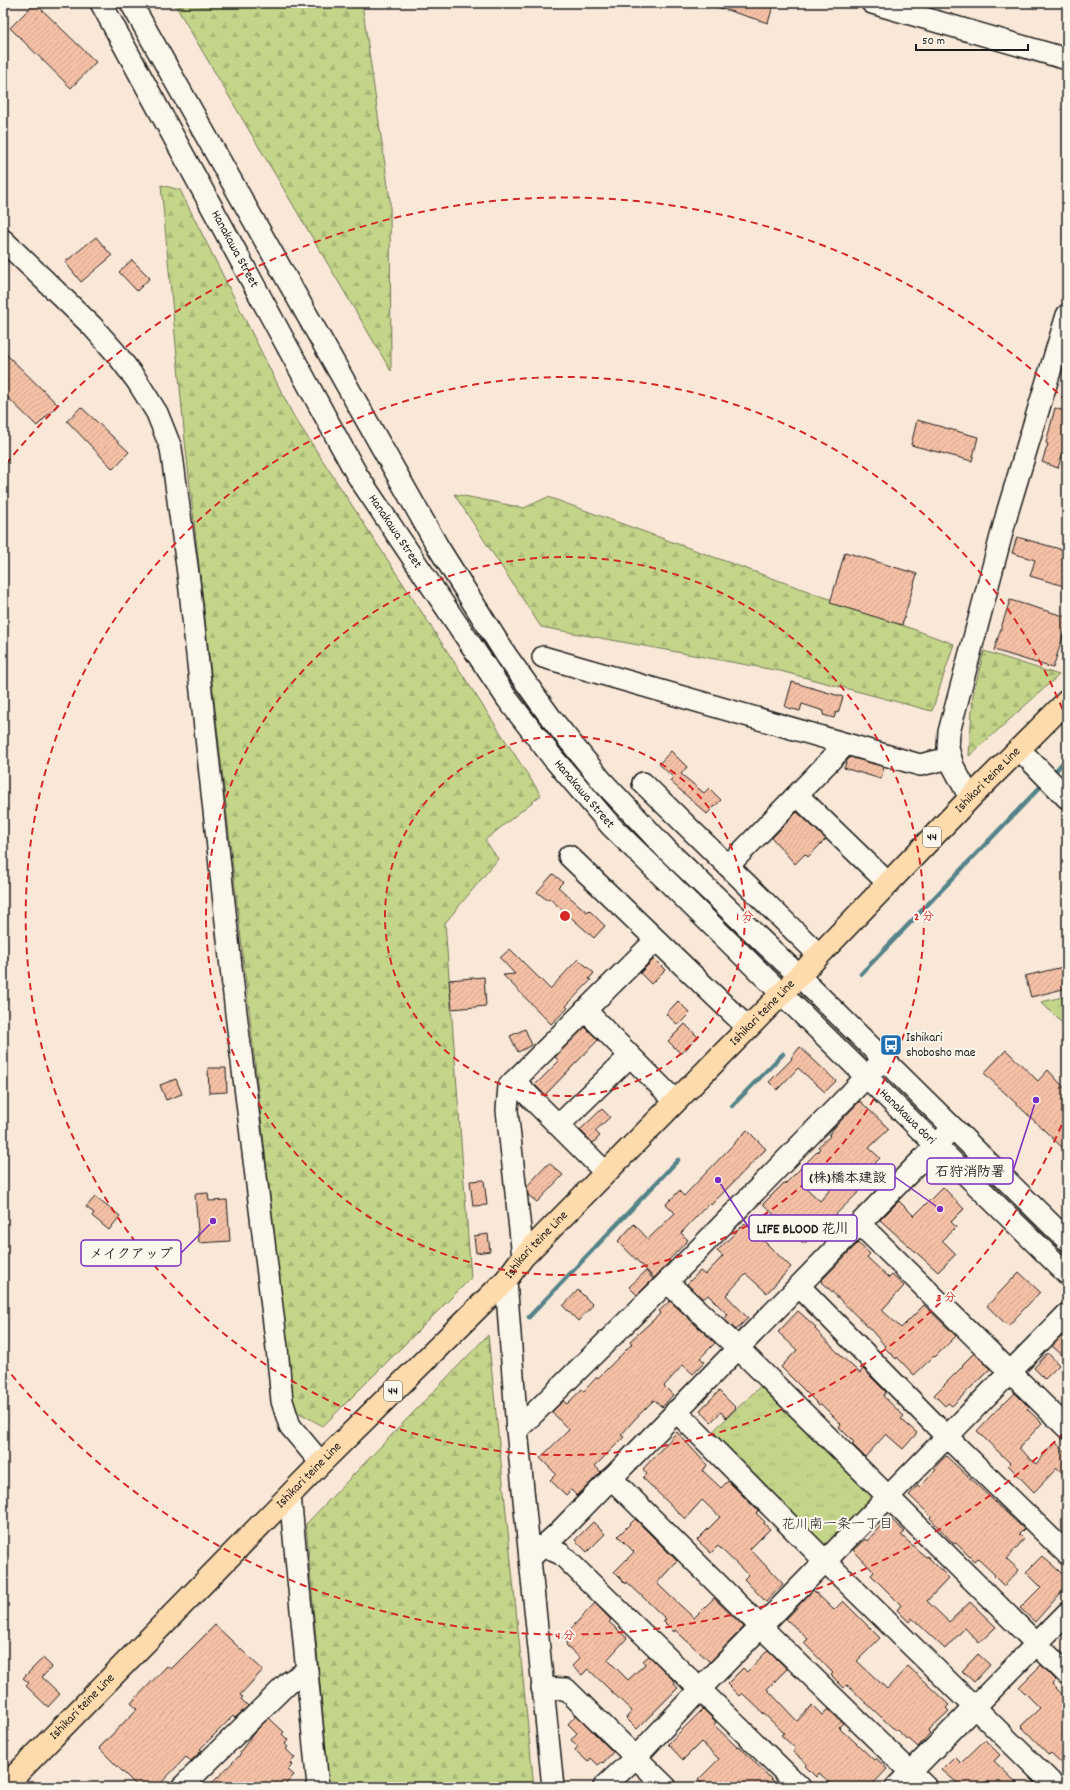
<svg xmlns="http://www.w3.org/2000/svg" width="1070" height="1790" font-family="Dekko,'Klee One',sans-serif">
<style>
.grass{fill:url(#grass-tufts);stroke:#707853}
.forest{fill:url(#forest-firs);stroke:#707853}
.lines{fill:none;stroke-linecap:round;stroke-linejoin:round}
.stream{stroke:#538389;stroke-width:4.5}
.building{fill:url(#building-hatch);stroke:#1c1c1c;fill-rule:evenodd}
.minor-casing{stroke:#1c1c1c;stroke-width:24}
.major-casing{stroke:#1c1c1c;stroke-width:25}
.minor{stroke:#fbf7ec;stroke-width:21}
.major{stroke:#fddbac;stroke-width:22}
.ring{fill:none;stroke:#d62828;stroke-width:2;stroke-dasharray:7 5}
.labels{text-anchor:middle;dominant-baseline:central;stroke-width:4;stroke-linejoin:round;paint-order:stroke}
.shield{fill:#fbf7ec;stroke:#5f5e5a;stroke-width:1}
.shield-label{font-size:12px;font-weight:bold;fill:#1c1c1c}
.street-label{font-size:13px;fill:#1c1c1c;stroke:#fbf7ec}
.poi-label{font-size:13px;fill:#1c1c1c;stroke:#fbf7ec;text-anchor:start}
.neighbourhood-label{font-size:14px;fill:#1c1c1c;stroke:#fbf7ec}
.centre{fill:#d62828;stroke:#fbf7ec;stroke-width:2}
.ring-label{font-size:12px;text-anchor:middle;font-weight:bold;fill:#d62828;stroke:#fbf7ec;stroke-width:4;stroke-linejoin:round;paint-order:stroke}
.leader{fill:none;stroke:#7b2cbf;stroke-width:1.5}
.callout-dot{fill:#7b2cbf;stroke:#fbf7ec;stroke-width:1.5}
.callout{fill:#fbf7ec;stroke:#7b2cbf;stroke-width:1.5}
.callout-label{font-size:14px;text-anchor:middle;font-weight:bold;fill:#1c1c1c}
</style>
<defs>
<pattern id="grass-tufts" width="24" height="20" patternUnits="userSpaceOnUse"><rect width="24" height="20" fill="#c4d58a"/><path d="M3 7l-1-3M5 7V3M7 7l1-3M15 17l-1-3M17 17v-4M19 17l1-3" fill="none" stroke="#a8b676"/></pattern>
<pattern id="forest-firs" width="22" height="20" patternUnits="userSpaceOnUse"><rect width="22" height="20" fill="#c4d58a"/><path d="M5 1l3.5 6h-7zM16 11l3.5 6h-7z" fill="#a8b676"/></pattern>
<pattern id="building-hatch" width="6" height="6" patternUnits="userSpaceOnUse"><rect width="6" height="6" fill="#f5c1a6"/><path d="M-1 1l2-2M0 6l6-6M5 7l2-2" fill="none" stroke="#d1a58e"/></pattern>
</defs>
<rect width="100%" height="100%" fill="#f9e7d7"/>
<filter id="ink" filterUnits="userSpaceOnUse"><feTurbulence type="fractalNoise" baseFrequency=".025" numOctaves="2"/><feDisplacementMap in="SourceGraphic" scale="8" xChannelSelector="R" yChannelSelector="G"/><feConvolveMatrix kernelMatrix="1 2 1 2 8 2 1 2 1" color-interpolation-filters="sRGB"/></filter>
<g filter="url(#ink)">
<!-- grass -->
<path class="grass" d="M1067,996V1028L1041,1002Z
M764,1383L866,1485L876,1501L825,1549L708,1436Z"/>
<!-- forest -->
<path class="forest" d="M174,3H362L390,200L391,371Z
M161,185L180,190L293,415L541,795L485,840L498,859L445,923L471,1278L323,1426L294,1410L185,441Z
M454,494L524,508L548,497L954,644L932,711L780,671L541,627Z
M984,651L1059,675L969,756L973,695Z
M488,1335L534,1787H329L306,1524Z"/>
<g class="lines">
<!-- stream -->
<path class="stream" d="M1052,775L1067,758
M861,974L1044,783
M732,1106L783,1054
M529,1317L678,1160"/>
</g>
<!-- building -->
<path class="building" d="M35,3L96,62L71,88L10,28Z
M714,3H774L768,23L714,6Z
M96,237L112,256L81,282L65,262Z
M132,260L150,278L137,291L119,272Z
M3,351L58,405L37,426L3,393Z
M81,407L129,452L113,469L67,421Z
M1055,408L1067,412V450L1064,449L1058,468L1042,462L1048,444L1046,443Z
M917,420L978,437L972,461L911,445Z
M1017,537L1067,551V587L1030,576L1035,560L1012,553Z
M845,552L917,574L902,625L830,603Z
M1010,600L1067,617V623L1053,668L994,650Z
M792,682L843,697L838,713L836,712L834,718L823,715L824,711L802,704L800,711L785,707Z
M671,751L687,767L681,774L704,793L709,788L721,800L707,814L670,781L673,777L659,764Z
M850,757L884,767L881,779L844,768L847,761Z
M797,812L826,839L808,857L805,854L795,864L772,838Z
M553,874L563,882L558,887L587,912L589,910L605,926L594,938L549,898L547,900L537,892Z
M510,949L550,989L578,959L594,973L589,979L591,980L566,1006L568,1008L551,1024L503,975L515,974L500,958Z
M654,959L665,970L651,984L640,973Z
M1067,966V988L1031,997L1025,976Z
M484,977L486,1006L452,1009L449,980Z
M678,1001L690,1013L678,1025L666,1014Z
M685,1024L698,1037L681,1054L668,1041Z
M585,1027L598,1040L545,1095L535,1085L559,1061L555,1057Z
M525,1029L532,1045L518,1052L510,1036Z
M800,1047L836,1081L825,1092L798,1068L777,1090L769,1082L792,1059L791,1058Z
M1006,1050L1038,1081L1048,1070L1067,1091V1152L984,1073Z
M208,1068H226L227,1092L209,1093Z
M176,1079L182,1094L166,1100L160,1085Z
M860,1101L889,1129L869,1148L880,1158L875,1163L889,1177L879,1187L871,1180L829,1221L827,1220L804,1244L763,1204L784,1183L785,1184L820,1149L818,1147L830,1136L829,1135L835,1127ZM819,1168L835,1184L820,1201L803,1185Z
M602,1109L610,1117L595,1131L600,1136L593,1143L580,1130Z
M747,1130L766,1149L711,1205L709,1203L681,1233L688,1240L669,1260L670,1261L654,1278L618,1241L634,1224L648,1239L675,1213L666,1204L679,1191L684,1196Z
M549,1163L563,1175L537,1202L528,1195L527,1186Z
M484,1180L487,1205L473,1206L470,1181Z
M943,1187L964,1209L951,1222L956,1227L942,1240L956,1254L938,1272L880,1220L899,1201L914,1216Z
M208,1193L209,1201L227,1200L230,1241L199,1243L195,1194Z
M95,1197L120,1216L109,1230L92,1216L94,1213L86,1207Z
M745,1223L791,1267L767,1293L746,1274L726,1295L748,1318L736,1330L724,1319L728,1315L708,1295L703,1299L687,1284L700,1271L705,1275L723,1256L717,1251Z
M488,1234L490,1251L476,1253L474,1236Z
M858,1243L870,1254L867,1257L889,1278L892,1275L904,1286L882,1310L901,1328L924,1305L956,1336L935,1357L934,1356L914,1375L897,1357L896,1359L884,1347L885,1346L872,1331L821,1281Z
M646,1271L653,1279L637,1295L629,1287Z
M1019,1272L1040,1292L1008,1326L987,1306Z
M578,1290L593,1305L578,1321L563,1306Z
M670,1301L715,1343L700,1358L705,1362L693,1374L683,1365L664,1386L673,1395L662,1407L654,1400L635,1419L621,1435L624,1437L595,1466L601,1472L577,1496L571,1490L566,1495L550,1480L556,1474L540,1458L569,1430L552,1412L563,1401L567,1404L582,1389L584,1391L597,1377L598,1378L632,1344L630,1341L661,1313L659,1311Z
M798,1311L816,1327L815,1329L842,1357L860,1373L863,1369L886,1392L883,1396L904,1416L901,1419L917,1433L903,1449L886,1434L865,1457L852,1444L854,1442L839,1427L841,1424L821,1404L819,1405L781,1367L797,1350L778,1332Z
M1067,1331V1348L1061,1354L1052,1346Z
M974,1353L990,1369L952,1406L948,1403L945,1406L934,1395L963,1366L962,1365Z
M1048,1353L1059,1365L1045,1379L1034,1368Z
M719,1391L736,1408L726,1418L721,1412L711,1422L700,1410Z
M1015,1393L1029,1407L1027,1409L1042,1423L1019,1448L1036,1464L1055,1442L1067,1453V1477L1057,1468L1034,1492L1008,1465L1010,1463L977,1431L1003,1403L1004,1404Z
M677,1432L707,1465L703,1471L721,1488L728,1481L758,1511L756,1513L765,1522L764,1524L770,1529L750,1549L783,1584L766,1602L744,1579L748,1575L743,1570L718,1546L711,1553L697,1540L720,1517L702,1500L685,1519L643,1478L647,1474L643,1469Z
M946,1456L1024,1529L1019,1534L1024,1539L1007,1559L1019,1570L1004,1586L994,1576L995,1575L977,1558L974,1561L956,1543L954,1544L930,1518L931,1516L909,1495L918,1485L920,1487L936,1470L934,1468Z
M889,1517L905,1532L901,1535L921,1553L926,1557L927,1556L949,1578L927,1601L949,1622L970,1602L996,1627L979,1643L965,1628L945,1649L912,1618L909,1622L897,1610L901,1605L871,1575L874,1572L853,1550L865,1539L867,1541Z
M635,1519L677,1561L657,1583L668,1594L694,1618L714,1598L744,1627L710,1662L675,1630L674,1632L663,1621L666,1619L627,1582L626,1584L614,1572L634,1552L618,1536Z
M593,1522L605,1534L587,1552L575,1540Z
M1042,1556L1067,1578V1586L1035,1622L1020,1608L1041,1587L1026,1572Z
M813,1590L834,1610L843,1601L880,1638L857,1661L887,1689L908,1666L949,1705L946,1708L949,1711L928,1731L930,1733L918,1747L909,1739L908,1740L897,1730L896,1731L847,1685L844,1688L831,1675L833,1673L804,1643L808,1639L786,1619Z
M595,1603L611,1620L609,1622L627,1638L607,1660L609,1661L628,1680L645,1664L643,1661L649,1656L675,1682L674,1684L678,1688L637,1729L626,1718L632,1711L588,1669L582,1675L572,1666L580,1658L566,1645L567,1643L562,1638Z
M215,1625L263,1670L240,1695L243,1697L241,1699L248,1706L235,1718L233,1716L200,1749L202,1750L191,1761L186,1757L157,1787H138L99,1748L137,1709L131,1703L167,1666L171,1669Z
M768,1650L787,1669L767,1689L797,1721L812,1705L822,1715L828,1709L843,1723L839,1727L874,1760L876,1758L887,1769L870,1787H835L819,1773L816,1777L805,1766L807,1764L793,1752L796,1749L781,1735L784,1733L742,1693L739,1696L727,1684L743,1668L747,1672Z
M978,1654L990,1665L974,1682L962,1671Z
M43,1658L52,1667L42,1677L60,1694L48,1707L26,1686L29,1683L23,1678Z
M1041,1665L1056,1680L1052,1684L1067,1699V1768L1051,1753L1049,1755L1021,1726L1040,1708L1019,1687Z
M703,1709L716,1722L714,1725L737,1747L739,1746L779,1787H705L698,1780L719,1759L701,1742L683,1760L668,1744Z
M576,1715L613,1752L603,1763L602,1762L598,1765L591,1758L588,1762L575,1750L578,1746L571,1740L577,1733L568,1724Z
M269,1718L284,1732L282,1734L288,1740L285,1744L288,1747L286,1749L295,1758L290,1763L292,1765L288,1770L294,1775L283,1787H208L241,1754L240,1752L254,1733Z
M985,1740L1000,1755L994,1761L1021,1787H994L987,1781L980,1787H962L942,1770L955,1757L961,1763Z"/>
<g class="lines">
<!-- minor casing -->
<g class="minor-casing">
<g id="minor">
<path id="s1" d="M101,3L357,475L508,700L553,758L611,826L1067,1274"/>
<path d="M131,3L438,547L506,655L551,718L602,781L667,850L799,976L1067,1240"/>
<path d="M872,3L1067,59"/>
<path d="M3,240L92,326L115,352L137,381L157,413L171,448L189,581L236,1013L277,1348L282,1401L290,1426L321,1463"/>
<path d="M543,657L920,765L950,758"/>
<path d="M1020,750L1067,798"/>
<path d="M643,783L819,955"/>
<path d="M797,795L888,883"/>
<path d="M970,798L953,766L948,748L949,732L1008,510L1067,315"/>
<path d="M569,856L747,1027"/>
<path d="M728,866L846,744"/>
<path d="M585,1010L675,1101"/>
<path d="M514,1081L605,1172"/>
<path d="M559,1125L630,1056"/>
<path d="M860,1224L1067,1428"/>
<path d="M523,1257L507,1110L509,1086L656,940"/>
<path d="M506,1280L517,1430L553,1787"/>
<path d="M667,1282L738,1348L1067,1674"/>
<path d="M799,1286L947,1437L1067,1554"/>
<path d="M676,1411L825,1561L1056,1787"/>
<path d="M517,1430L667,1282L875,1068"/>
<path d="M611,1478L761,1627L926,1787"/>
<path d="M290,1495L318,1787"/>
<path d="M543,1546L561,1554L800,1787"/>
<path d="M530,1558L558,1533L946,1135"/>
<path d="M542,1688L566,1689L666,1787"/>
<path d="M182,1787L289,1682L307,1671"/>
<path d="M604,1787L636,1757L700,1689L1067,1314"/>
<path d="M896,1787L1067,1613"/>
</g>
</g>
<!-- major casing -->
<g class="major-casing">
<g id="major">
<path id="s2" d="M4,1787L321,1463L506,1280L523,1257L799,976L970,798L1067,701"/>
</g>
</g>
<!-- minor -->
<use href="#minor" class="minor"/>
<!-- major -->
<use href="#major" class="major"/>
</g>
</g>
<!-- distance rings -->
<g class="ring">
<circle cx="565" cy="916" r="180"/>
<circle cx="565" cy="916" r="359"/>
<path d="M1066 1114A539 539 0 1 1 1066 718"/>
<path d="M1064 1433A719 719 0 0 1 6 1368M6 464A719 719 0 0 1 1064 399"/>
</g>
<!-- icons -->
<defs>
<g id="bus-square" transform="scale(1.15)"><rect x="-9" y="-9" width="18" height="18" rx="4" fill="#1f6fb2" stroke="#fbf7ec"/><path d="M-5-6H5V4H4V6H2V4H-2V6H-4V4H-5ZM-3.5-4V0h7V-4ZM-3.5 1.2v1.5H-2V1.2ZM2 1.2v1.5H3.5V1.2Z" fill="#fff"/></g>
</defs>
<g fill-rule="evenodd">
<use href="#bus-square" x="891" y="1045"/>
</g>
<g class="labels">
<!-- shield labels -->
<g class="shield">
<rect x="923" y="827" width="18" height="20" rx="3"/>
<rect x="384" y="1381" width="18" height="20" rx="3"/>
</g>
<g class="shield-label">
<text x="932" y="837">44</text>
<text x="393" y="1391">44</text>
</g>
<!-- street labels -->
<g class="street-label">
<text stroke="none"><textPath href="#s1" startOffset="280">Hanakawa Street</textPath></text>
<text stroke="none"><textPath href="#s1" startOffset="605">Hanakawa Street</textPath></text>
<text stroke="none"><textPath href="#s2" startOffset="1408">Ishikari teine Line</textPath></text>
<text stroke="none"><textPath href="#s1" startOffset="929">Hanakawa Street</textPath></text>
<text stroke="none"><textPath href="#s2" startOffset="1084">Ishikari teine Line</textPath></text>
<text stroke="none"><textPath href="#s1" startOffset="1386">Hanakawa dori</textPath></text>
<text stroke="none"><textPath href="#s2" startOffset="760">Ishikari teine Line</textPath></text>
<text stroke="none"><textPath href="#s2" startOffset="436">Ishikari teine Line</textPath></text>
<text stroke="none"><textPath href="#s2" startOffset="112">Ishikari teine Line</textPath></text>
</g>
<!-- poi labels -->
<g class="poi-label">
<text x="906" y="1038">Ishikari<tspan x="906" dy="15">shobosho mae</tspan></text>
</g>
<!-- neighbourhood labels -->
<g class="neighbourhood-label">
<text x="837" y="1525">花川南一条一丁目</text>
</g>
</g>
<circle cx="565" cy="916" r="6" class="centre"/>
<g class="ring-label">
<text x="745" y="920">1 分</text>
<text x="924" y="920">2 分</text>
<text x="946" y="1301">3 分</text>
<text x="565" y="1639">4 分</text>
</g>
<!-- callouts -->
<path class="leader" d="M1036 1100L1013 1171M940 1209L895 1177M718 1180L749 1228M213 1221L181 1253"/>
<g class="callout-dot">
<circle cx="1036" cy="1100" r="4"/>
<circle cx="940" cy="1209" r="4"/>
<circle cx="718" cy="1180" r="4"/>
<circle cx="213" cy="1221" r="4"/>
</g>
<g class="callout">
<rect x="927" y="1158" width="86" height="26" rx="4"/>
<rect x="802" y="1164" width="93" height="26" rx="4"/>
<rect x="749" y="1215" width="108" height="26" rx="4"/>
<rect x="81" y="1240" width="100" height="26" rx="4"/>
</g>
<g class="callout-label">
<text x="970" y="1176">石狩消防署</text>
<text x="848" y="1182">(株)橋本建設</text>
<text x="803" y="1233">LIFE BLOOD 花川</text>
<text x="131" y="1258">メイクアップ</text>
</g>
<!-- margin -->
<rect width="1070" height="1790" fill="none" stroke="#fbf7ec" stroke-width="16"/>
<rect x="8" y="8" width="1054" height="1774" fill="none" stroke="#1c1c1c" stroke-width="1.5" filter="url(#ink)"/>
<!-- scale -->
<path d="M916 44v6h112v-6" fill="none" stroke="#1c1c1c" stroke-width="2"/>
<text x="922" y="44" font-size="12" fill="#1c1c1c" stroke="#fbf7ec" stroke-width="3" paint-order="stroke">50 m</text>
</svg>
